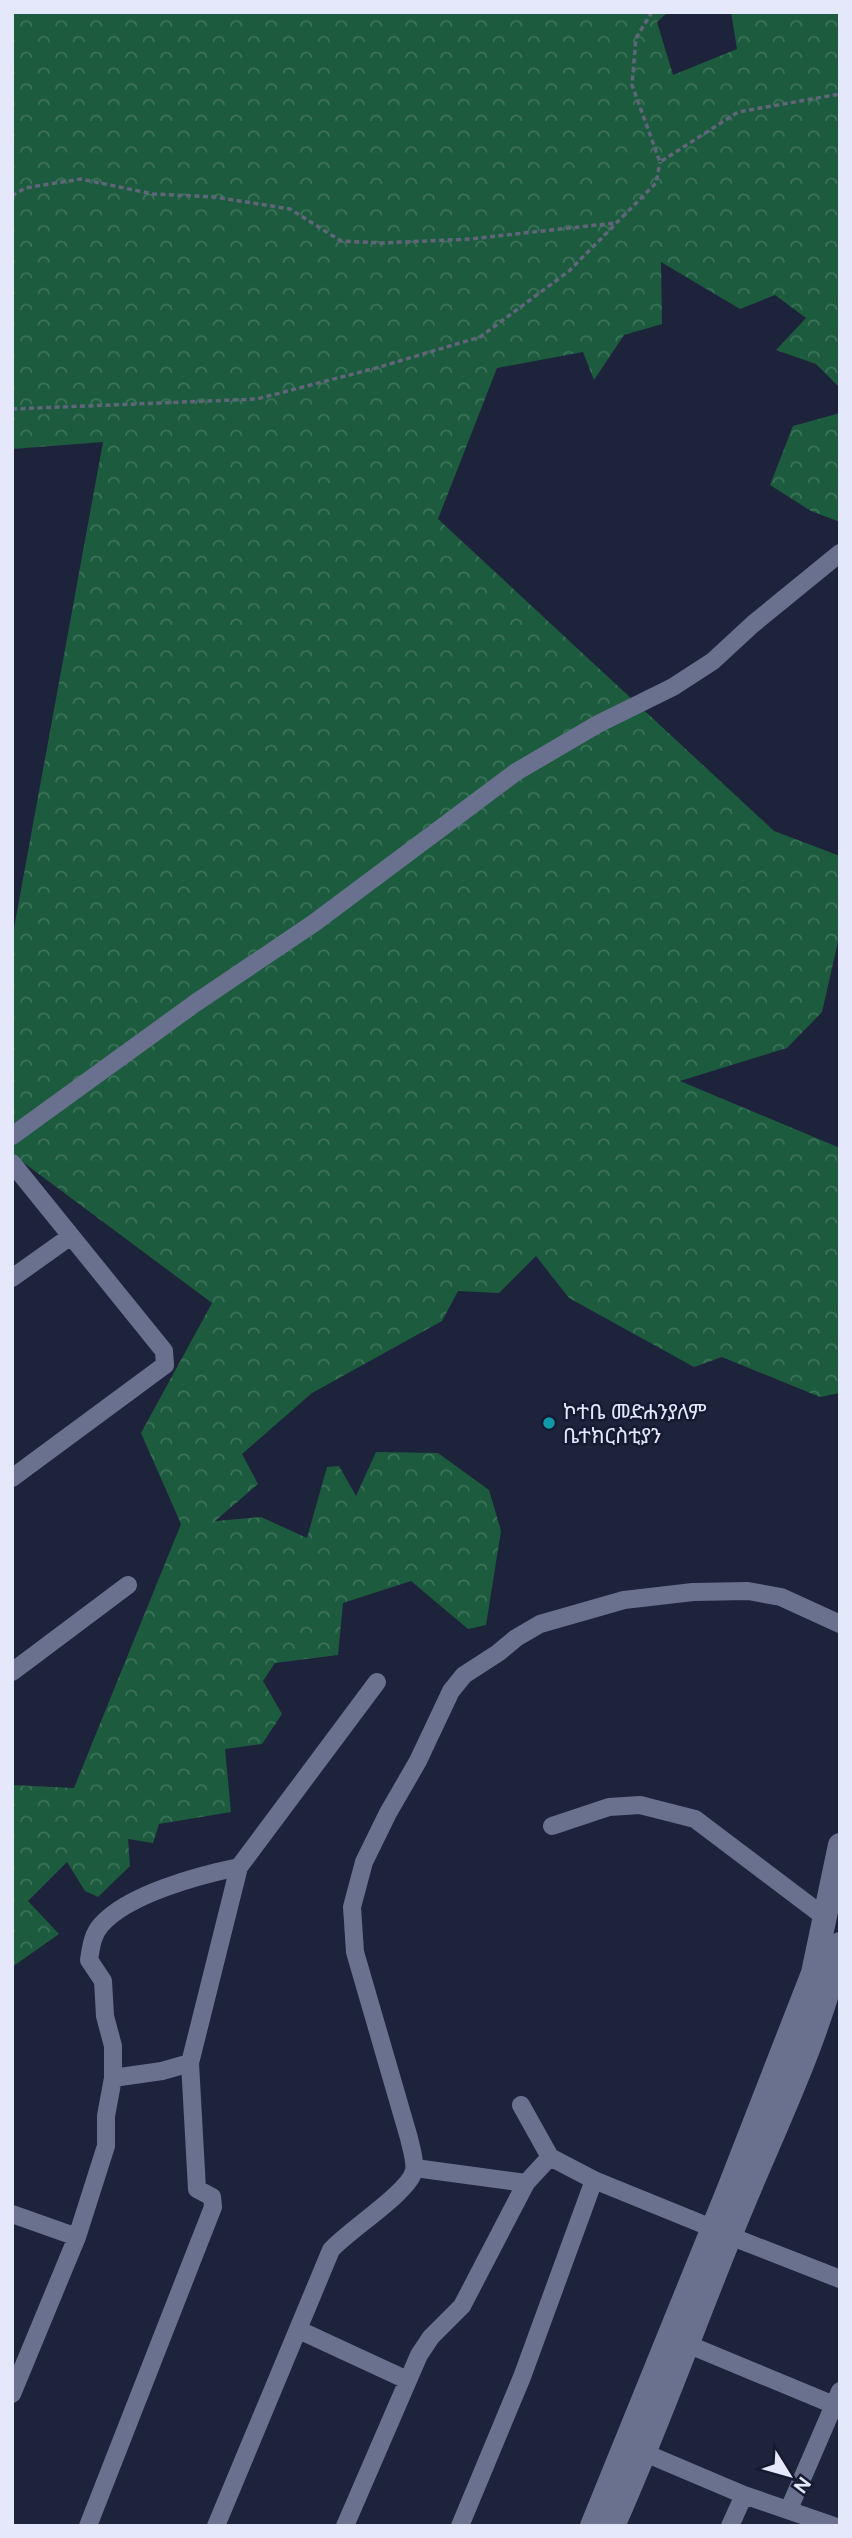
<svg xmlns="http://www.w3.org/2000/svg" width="852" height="2538" font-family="Figtree,'Noto Sans Ethiopic',sans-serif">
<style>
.forest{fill:url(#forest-crowns)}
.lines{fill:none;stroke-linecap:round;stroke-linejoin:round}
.path{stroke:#61657c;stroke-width:3.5;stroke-dasharray:5 3.5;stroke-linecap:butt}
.minor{stroke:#6a718f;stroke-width:18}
.secondary{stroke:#6a718f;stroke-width:24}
.culture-dot{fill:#0f9aa8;stroke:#151932;stroke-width:2.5}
.labels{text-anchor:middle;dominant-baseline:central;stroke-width:5;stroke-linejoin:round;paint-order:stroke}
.poi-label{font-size:21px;fill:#e4e8fa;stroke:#151932;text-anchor:start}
</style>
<defs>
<pattern id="forest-crowns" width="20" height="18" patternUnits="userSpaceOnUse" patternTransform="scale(1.75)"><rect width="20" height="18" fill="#1c5b3d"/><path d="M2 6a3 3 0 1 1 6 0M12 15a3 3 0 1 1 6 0" fill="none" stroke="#3d735a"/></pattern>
</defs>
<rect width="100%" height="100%" fill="#1e233c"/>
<!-- forest -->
<path class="forest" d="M12,12H668L657,22L673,75L737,49L731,12H840V388L816,364L776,350L806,318L775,295L740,309L661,262L662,324L624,335L594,380L583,352L497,368L438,519L774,831L840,856V933L822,1012L787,1048L680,1081L840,1148V1393L820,1397L722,1357L694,1367L569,1298L536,1256L499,1293L458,1291L442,1321L312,1393L242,1454L258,1484L215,1521L261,1517L307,1538L327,1467L339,1466L356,1496L376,1452L438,1453L489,1490L501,1531L486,1625L468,1629L411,1581L343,1603L338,1655L275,1663L263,1681L282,1714L262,1744L225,1749L231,1812L159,1824L153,1843L128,1839L130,1866L98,1897L85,1891L67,1862L28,1901L59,1934L12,1967V1785L74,1788L181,1524L141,1433L212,1303L12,1154V939L103,442L12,449Z
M840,413V522L811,511L770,485L793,426Z"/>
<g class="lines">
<!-- path -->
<path class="path" d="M652,12L636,38L632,85L660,162L738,112L840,94
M12,196L25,188L81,179L153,194L215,197L290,209L341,241L382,243L470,239L615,223
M12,409L257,399L376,368L480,337L569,271L656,183L660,162"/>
<!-- minor -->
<path class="minor" d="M12,1136L194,1004L314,923L516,772L598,724L673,687L713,661L753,624L840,553
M12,1163L164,1351L165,1365L12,1478
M12,1278L71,1236
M12,1672L128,1585
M552,1826L609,1807L640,1805L695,1819L826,1918
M113,2078L162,2071L190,2063
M521,2105L550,2157L594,2180L712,2228
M415,2168L526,2183
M12,2214L77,2237
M730,2236L840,2279
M299,2330L407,2380
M687,2344L834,2405
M12,2394L77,2237L106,2146V2116L113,2078V2046L105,2016L103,1981L89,1960C91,1948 92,1935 101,1925C128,1894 200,1875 239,1867
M636,2447L645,2453L744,2495L834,2526
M789,2509L840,2391
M88,2526L213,2207L212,2197L197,2189L190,2063L239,1867L377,1682
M216,2526L331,2250C350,2229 408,2193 414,2171C416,2162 411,2148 409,2138L355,1952L352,1907L364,1862L388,1813L418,1761L451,1691L464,1675L498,1653L516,1638L540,1624L624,1600L693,1592L748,1591L781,1597L840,1624
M345,2526L419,2355L431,2337L462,2306L526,2183L550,2157
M460,2526L522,2377L594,2180
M730,2526L744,2495"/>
<!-- secondary -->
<path class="secondary" d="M592,2526L728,2191L813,1973L840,1845
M613,2526C659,2423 696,2318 739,2214C774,2128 821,2035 840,1944"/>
</g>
<!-- markers -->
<circle class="culture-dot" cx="549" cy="1423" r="7"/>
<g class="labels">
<!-- poi labels -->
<g class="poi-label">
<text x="563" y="1411">ኮተቤ መድሐንያለም<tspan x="563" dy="24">ቤተክርስቲያን</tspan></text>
</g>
</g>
<!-- border -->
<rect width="852" height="2538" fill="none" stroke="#e4e8fa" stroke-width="28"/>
<!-- north arrow -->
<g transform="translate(789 2475) rotate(127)" stroke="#151932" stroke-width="5" paint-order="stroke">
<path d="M0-5L12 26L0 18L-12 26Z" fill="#e4e8fa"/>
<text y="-10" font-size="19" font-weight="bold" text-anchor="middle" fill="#e4e8fa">N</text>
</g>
</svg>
